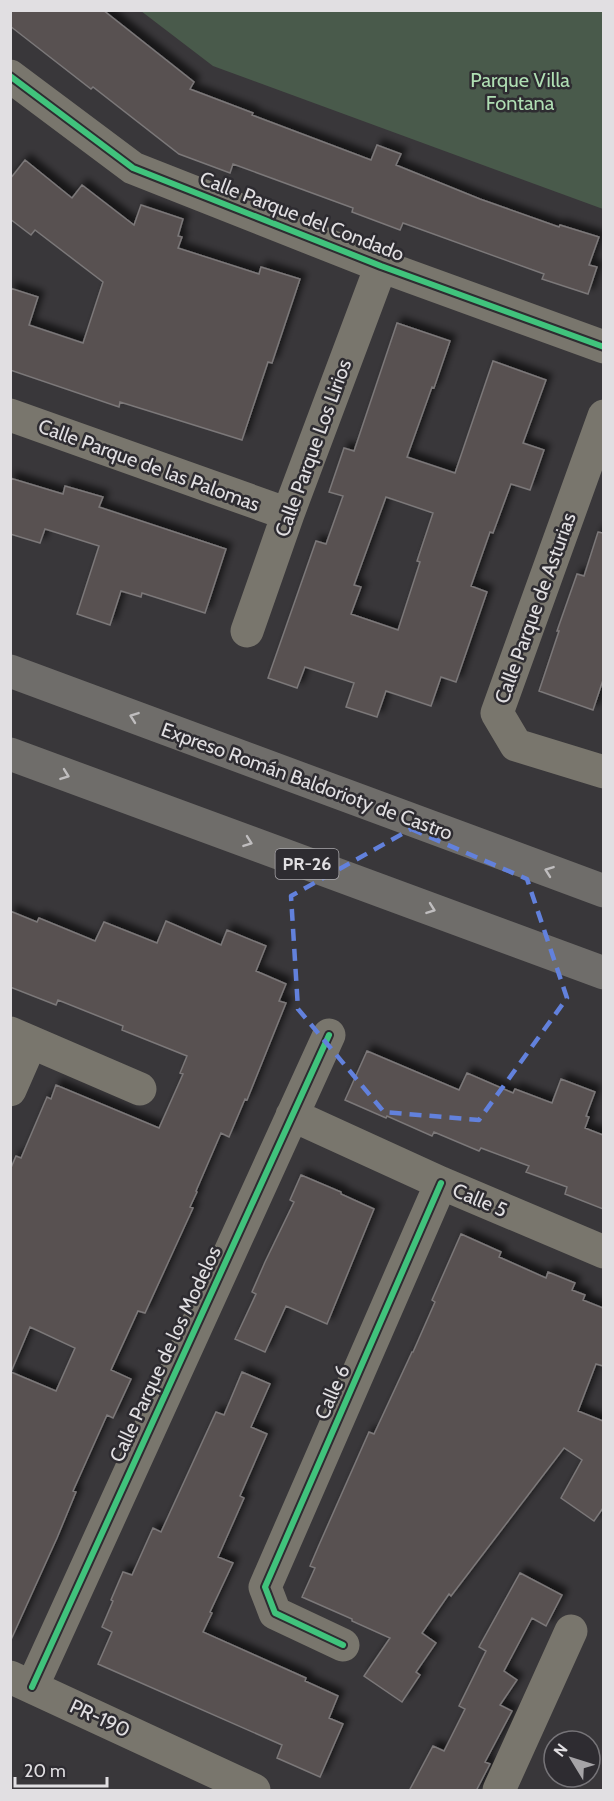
<svg xmlns="http://www.w3.org/2000/svg" width="614" height="1801" font-family="Cabin,sans-serif">
<style>
.green{fill:#495a4b}
.building{fill:#595151;stroke:#7b7879;stroke-width:1.5;fill-rule:evenodd;filter:url(#shadow)}
.lines{fill:none;stroke-linecap:round;stroke-linejoin:round}
.minor{stroke:#79766d;stroke-width:33}
.highway{stroke:#6f6d6a;stroke-width:33}
.cycleway-casing{stroke:#2e2c31;stroke-width:10}
.cycleway{stroke:#40c37c;stroke-width:6}
.oneway{stroke:#bfbdbe}
.marked{fill:none;stroke:#6281dc;stroke-width:4.5;stroke-dasharray:12 8;stroke-linejoin:round}
.labels{text-anchor:middle;dominant-baseline:central;stroke-width:5;stroke-linejoin:round;paint-order:stroke}
.shield{fill:#2e2c31;stroke:#aba9ad;stroke-width:1.5}
.shield-label{font-size:18px;font-weight:bold;fill:#e1dfe2}
.park-label{font-size:20px;fill:#afdeb3;stroke:#2e2c31}
.street-label{font-size:20px;fill:#e1dfe2;stroke:#2e2c31}
</style>
<defs>
<filter id="shadow"><feDropShadow dx="5.5" dy="-5.5" stdDeviation="3" flood-color="#0009"/></filter>
</defs>
<rect width="100%" height="100%" fill="#39373a"/>
<!-- green -->
<path class="green" d="M141,11H603V209L213,66Z"/>
<!-- building -->
<path class="building" d="M10,10H103L194,82L190,89L253,113L252,115L371,160L377,145L401,154L396,165L480,199L559,227L560,225L599,237L589,265L597,267L588,294L542,279L544,274L403,223L400,230L352,212L353,208L233,164L230,173L179,154L93,87L91,89L10,26Z
M25,160L72,198L82,185L134,225L141,205L183,219L178,236L182,237L178,248L259,274L261,267L300,279L272,363L268,362L242,440L120,402L119,407L10,370V288L38,297L29,325L83,343L103,282L35,230L31,235L10,219V179Z
M397,323L450,341L434,388L432,387L407,457L455,473L493,361L546,380L523,443L544,450L530,490L511,484L493,533L490,532L471,586L487,592L456,682L441,677L431,706L386,691L377,717L346,707L354,683L305,667L297,688L268,678L316,541L326,544L343,496L329,492L344,448L354,451ZM386,497L433,513L417,561L420,562L398,630L351,614L361,587L354,585Z
M10,478L63,494L65,486L103,497L99,507L226,549L205,613L142,593L141,597L121,591L110,625L77,614L99,546L45,529L40,543L10,534Z
M598,532L603,533V680L593,710L539,691L559,631H557L577,574L584,576Z
M10,911L37,922L39,918L95,941L104,922L157,943L166,921L221,945L227,930L266,946L256,971L286,984L279,1001L286,1003L247,1100L245,1099L229,1137L221,1133L196,1191L197,1192L190,1207L193,1208L172,1254L145,1313L138,1311L111,1370L131,1379L113,1418L107,1415L73,1491L76,1492L57,1538L10,1642V1170L16,1156L21,1158L47,1097L51,1099L56,1085L159,1128L183,1074L180,1073L187,1056L122,1030L123,1026L58,1000L56,1005L10,987ZM30,1327L75,1348L56,1391L11,1372Z
M367,1051L459,1090L467,1073L513,1093L515,1089L552,1103L561,1079L595,1092L586,1116L589,1117L585,1128L603,1135V1209L565,1194L567,1187L526,1172L529,1166L481,1148L479,1151L434,1132L432,1136L387,1116L386,1118L345,1100Z
M301,1175L341,1192V1194L374,1209L327,1324L286,1306L265,1352L235,1339L256,1294L252,1292L265,1262L294,1202L290,1200Z
M461,1234L501,1252L499,1257L546,1278L548,1272L575,1283L572,1290L585,1295L583,1300L603,1308V1366L596,1364L578,1411L603,1421V1508L594,1521L561,1498L582,1460L564,1448L451,1596L449,1594L422,1633L436,1643L416,1672L420,1675L402,1702L364,1676L390,1638L352,1621V1619L302,1597L315,1568L310,1566L319,1545L369,1432L374,1434L412,1352H413L435,1302L432,1300Z
M242,1372L270,1384L251,1427L267,1434L240,1496L244,1498L218,1557L233,1563L210,1612L212,1613L203,1632L306,1678L305,1681L338,1696L329,1718L343,1724L320,1777L277,1758L282,1745L98,1664L112,1632L102,1627L113,1601L111,1600L123,1572L132,1575L153,1528L161,1532L216,1412L224,1415Z
M520,1573L562,1595L546,1626L532,1618L504,1671L517,1680L500,1705L512,1711L485,1762L490,1764L476,1791H409L433,1746L444,1751L465,1709L459,1706L486,1651L479,1647Z"/>
<g class="lines">
<!-- minor -->
<path class="minor" d="M10,76L133,168L381,266L604,347
M10,415L288,514
M604,416L497,713L516,745L604,772
M247,631L288,514L381,266
M10,1033L140,1089
M10,1090L31,1042
M292,1115L441,1183L604,1252
M343,1645L275,1613L265,1587L441,1183
M10,1677L254,1790
M32,1687L329,1035
M499,1790L571,1631"/>
<!-- highway -->
<path class="highway" d="M10,671L604,891
M10,754L604,973"/>
<!-- cycleway casing -->
<g class="cycleway-casing">
<path id="cycleway" d="M10,76L133,168L381,266L604,347
M343,1645L275,1613L265,1587L441,1183
M32,1687L329,1035"/>
</g>
<!-- cycleway -->
<use href="#cycleway" class="cycleway"/>
</g>
<!-- one-way arrows -->
<defs><path id="oneway-chevron" d="M-2-3.5L2.5 0L-2 3.5" fill="none" stroke-width="1.6" stroke-linecap="round" stroke-linejoin="round" transform="scale(1.5)"/></defs>
<g class="oneway">
<use href="#oneway-chevron" transform="translate(134 717) rotate(-160)"/>
<use href="#oneway-chevron" transform="translate(65 775) rotate(20)"/>
<use href="#oneway-chevron" transform="translate(248 842) rotate(20)"/>
<use href="#oneway-chevron" transform="translate(549 871) rotate(-160)"/>
<use href="#oneway-chevron" transform="translate(431 909) rotate(20)"/>
</g>
<!-- marked area -->
<path class="marked" d="M411,829L527,879L567,998L479,1120L384,1112L298,1009L291,896Z"/>
<g class="labels">
<!-- shield labels -->
<rect class="shield" x="275.5" y="849" width="63" height="30" rx="4.5"/>
<g class="shield-label">
<text x="307" y="864">PR-26</text>
</g>
<!-- park labels -->
<g class="park-label">
<text x="520" y="80">Parque Villa<tspan x="520" dy="23">Fontana</tspan></text>
</g>
<!-- street labels -->
<g class="street-label">
<text transform="translate(302 216) rotate(21)">Calle Parque del Condado</text>
<text transform="translate(313 448) rotate(-70)">Calle Parque Los Lirios</text>
<text transform="translate(149 465) rotate(20)">Calle Parque de las Palomas</text>
<text transform="translate(535 608) rotate(-70)">Calle Parque de Asturias</text>
<text transform="translate(307 781) rotate(20)">Expreso Román Baldorioty de Castro</text>
<text transform="translate(480 1200) rotate(23)">Calle 5</text>
<text transform="translate(165 1354) rotate(-65)">Calle Parque de los Modelos</text>
<text transform="translate(332 1392) rotate(-66)">Calle 6</text>
<text transform="translate(100 1718) rotate(25)">PR-190</text>
</g>
</g>
<!-- border -->
<rect width="614" height="1801" fill="none" stroke="#e1dfe2" stroke-width="24"/>
<!-- north arrow -->
<g transform="translate(572 1759) rotate(308)"><circle r="28" fill="#2e2c31" stroke="#767478" stroke-width="1.5"/>
<path d="M0-4.5L10 22L0 15L-10 22Z" fill="#a6a4a7"/>
<text y="-9" font-size="16" font-weight="bold" text-anchor="middle" fill="#e1dfe2">N</text>
</g>
<!-- scale -->
<path d="M15 1777v9h92v-9" fill="none" stroke="#e1dfe2" stroke-width="3"/>
<text x="24" y="1777" font-size="18" fill="#e1dfe2" stroke="#2e2c31" stroke-width="4.5" paint-order="stroke">20 m</text>
</svg>
